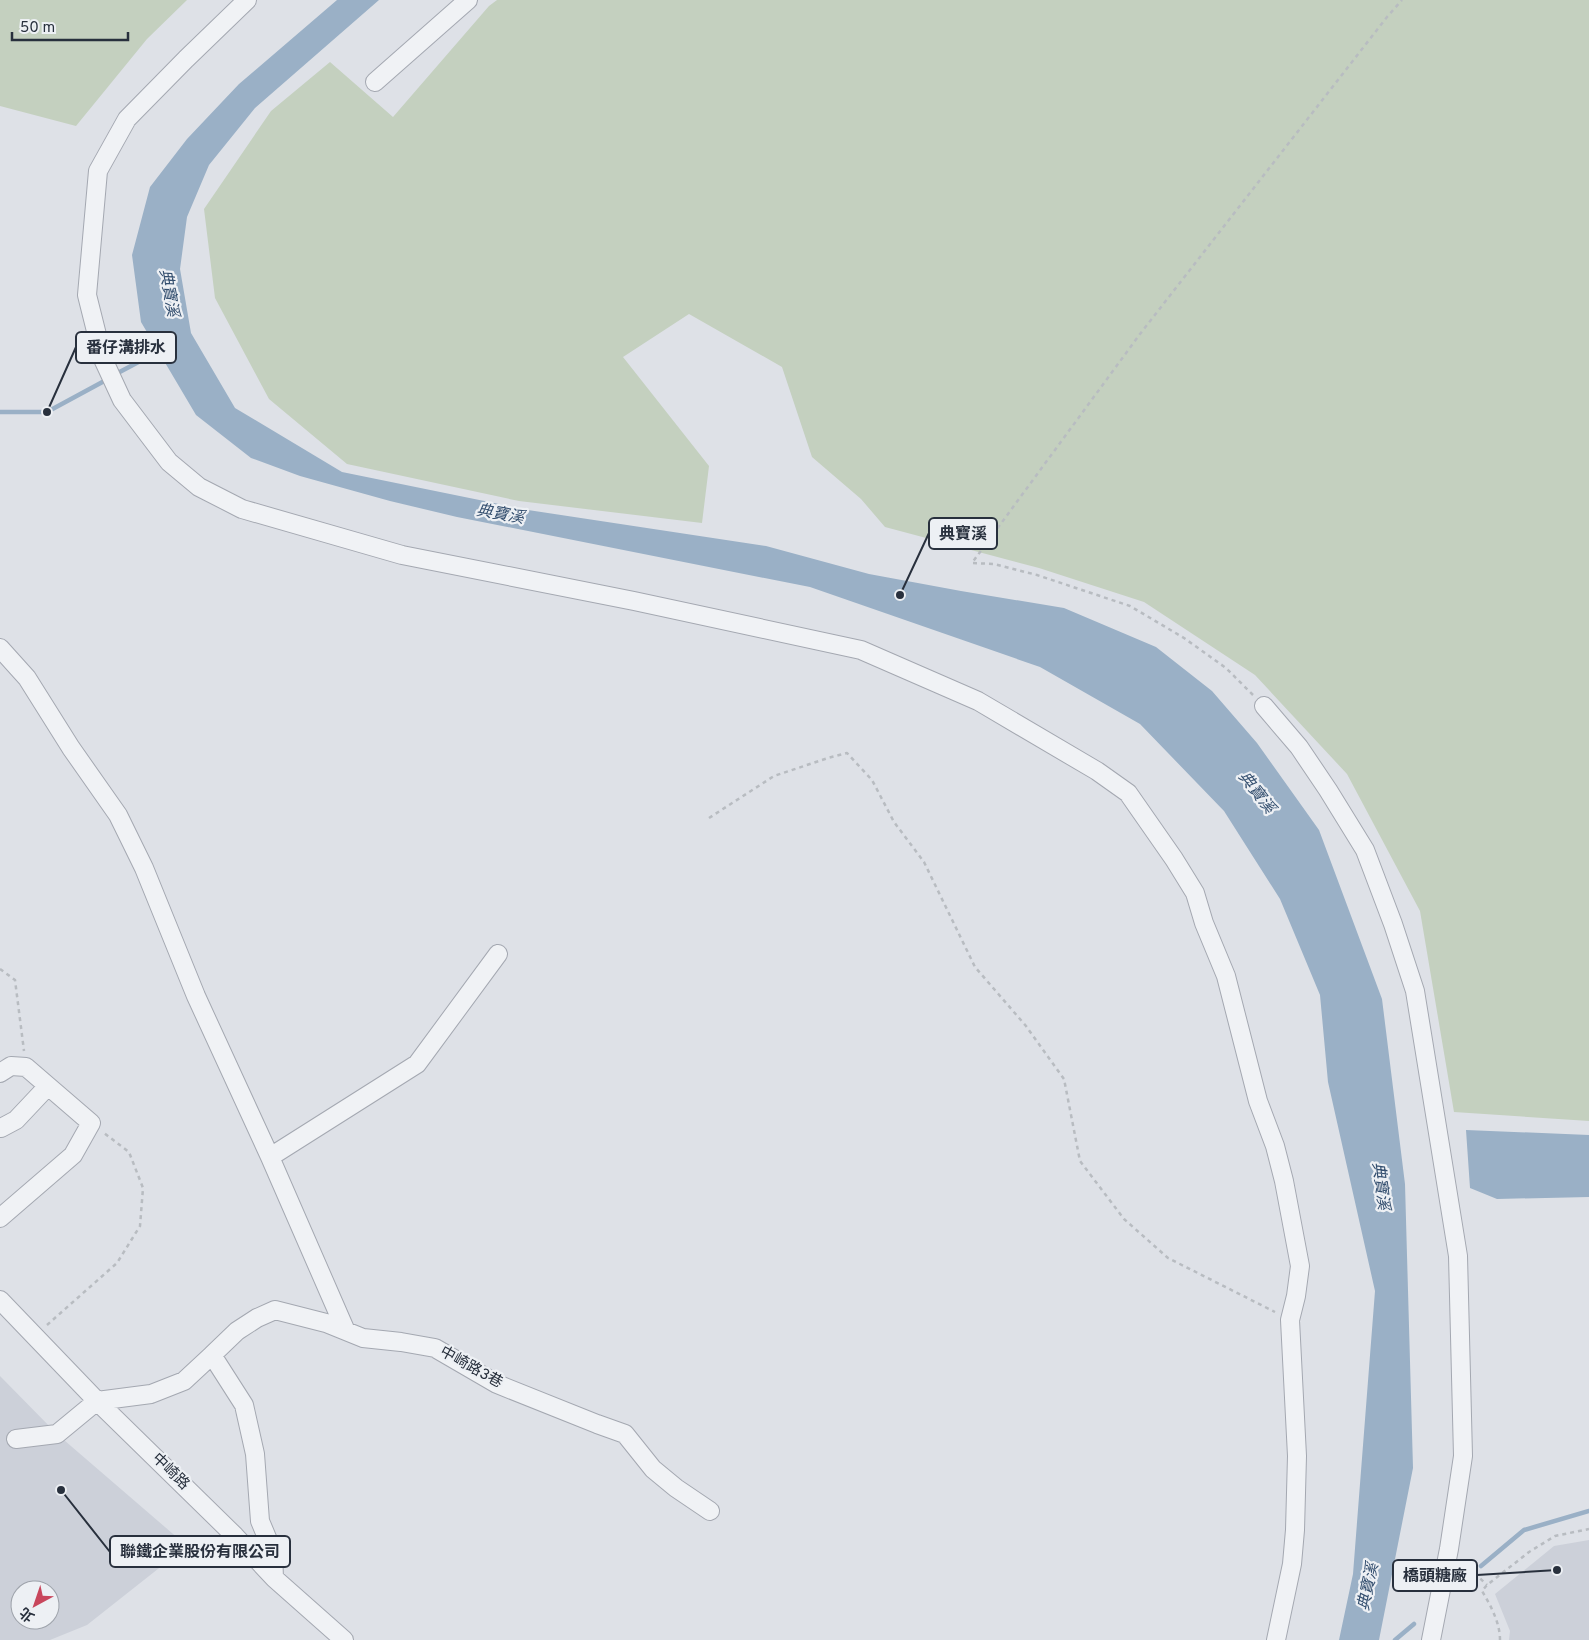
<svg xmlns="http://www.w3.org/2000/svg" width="1589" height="1640" font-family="Overpass,'Noto Sans TC',sans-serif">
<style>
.built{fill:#ccd0d9;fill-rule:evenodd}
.green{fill:#c4d0bf}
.water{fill:#9ab0c6}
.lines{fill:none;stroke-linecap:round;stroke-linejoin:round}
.stream{stroke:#9ab0c6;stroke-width:4.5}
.minor-casing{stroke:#a4a8b1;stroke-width:20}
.path{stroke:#b8bcc1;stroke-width:2.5;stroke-dasharray:4 4;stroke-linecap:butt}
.minor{stroke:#f0f2f5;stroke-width:18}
.labels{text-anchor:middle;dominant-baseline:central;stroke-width:4.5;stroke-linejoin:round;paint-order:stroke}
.street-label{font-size:15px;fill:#28303d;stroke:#edf0f4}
.water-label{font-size:16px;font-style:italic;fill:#344f6f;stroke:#edf0f4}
.leader{fill:none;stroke:#28303d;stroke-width:2}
.callout-dot{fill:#28303d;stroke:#edf0f4;stroke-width:2}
.callout{fill:#edf0f4;stroke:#28303d;stroke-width:2}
.callout-label{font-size:16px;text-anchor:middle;font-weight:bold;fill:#28303d}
</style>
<rect width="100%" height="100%" fill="#dee1e7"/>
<!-- built -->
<path class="built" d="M0,1376L57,1434L187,1546L87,1625L50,1640H0ZM20,1590H50V1620H20Z
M1589,1540V1640H1509L1510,1631L1495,1594L1554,1546Z"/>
<!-- green -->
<path class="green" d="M0,0H187L147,39L76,126L0,106Z
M497,0H1589V1121L1454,1112L1420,911L1347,774L1255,675L1144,602L1039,568L885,527L861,499L812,457L782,367L689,314L623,357L709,466L702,523L519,501L347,464L269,399L215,298L204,209L271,111L330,62L393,117L489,6Z"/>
<!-- water -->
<path class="water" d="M337,0H379L255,108L209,165L187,217L180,269L191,333L235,408L342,472L528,510L766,546L869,574L961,591L1064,608L1156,647L1212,691L1257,743L1319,830L1382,999L1405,1184L1413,1468L1379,1640H1339L1353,1574L1375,1291L1328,1082L1320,995L1280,899L1224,811L1140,724L1040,667L810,587L457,517L390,501L300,476L251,458L196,415L141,322L132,255L150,187L187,139L239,84Z
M1466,1130L1589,1135V1197L1497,1199L1470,1188Z"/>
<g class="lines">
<!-- stream -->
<path class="stream" d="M114,375L163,349
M0,412H47L108,379
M1481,1566L1524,1530L1589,1511
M1395,1640L1414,1624"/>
<!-- minor casing -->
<g class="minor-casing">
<path id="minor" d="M247,0L186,59L127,119L98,171L87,295L103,359L122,400L169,462L199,487L242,509L402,555L634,601L861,650L978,701L1097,771L1128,793L1174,859L1195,893L1204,923L1226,976L1258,1101L1275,1146L1284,1181L1300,1266L1296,1296L1290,1320L1297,1456L1295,1530L1292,1564L1276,1640
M375,82L468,0
M0,648L27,678L71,748L118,815L144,868L196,996L270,1157L345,1329
M1264,706L1299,747L1328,790L1365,850L1393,924L1415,991L1458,1256L1463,1456L1449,1549L1431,1640
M0,1073L11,1066L26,1067L91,1123L73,1155L0,1218
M1,1128L16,1120L48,1086
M270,1157L417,1064L498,954
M0,1300L97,1401L235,1536L274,1578L344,1640
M16,1439L57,1434L97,1401L151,1394L184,1381L212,1355
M274,1578L273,1552L260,1521L255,1454L244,1405L212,1355L237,1331L257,1318L275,1310L326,1323L363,1338L401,1342L435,1348L497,1384L597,1424L625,1434L653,1469L676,1488L710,1511"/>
</g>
<!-- path -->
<path class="path" d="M1253,695L1226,668L1184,638L1130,606L1037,575L994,564L972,563L1140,334L1387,17L1402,0
M709,818L774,776L828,758L847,753L872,780L894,822L924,862L975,967L1026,1026L1064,1079L1080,1161L1124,1219L1168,1258L1275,1312
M0,969L15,980L24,1051
M47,1325L117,1263L140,1226L143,1188L129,1152L104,1133
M1463,1562L1487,1585
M1500,1640C1500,1623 1491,1606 1482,1591L1487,1585L1529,1552L1555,1536L1589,1529"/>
<!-- minor -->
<use href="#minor" class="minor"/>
</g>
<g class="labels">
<!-- street labels -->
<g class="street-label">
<text transform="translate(471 1368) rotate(29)">中崎路3巷</text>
<text transform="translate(170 1472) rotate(44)">中崎路</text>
</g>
<!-- water labels -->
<g class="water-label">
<text transform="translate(168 293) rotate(80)">典寶溪</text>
<text transform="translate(500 515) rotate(10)">典寶溪</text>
<text transform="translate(1256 793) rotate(52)">典寶溪</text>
<text transform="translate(1380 1186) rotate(83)">典寶溪</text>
<text transform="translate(1369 1587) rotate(-78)">典寶溪</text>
</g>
</g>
<!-- callouts -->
<path class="leader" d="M47 412L76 347M900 595L929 533M61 1490L110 1552M1557 1570L1477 1575"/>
<g class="callout-dot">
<circle cx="47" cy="412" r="5"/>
<circle cx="900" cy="595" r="5"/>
<circle cx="61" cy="1490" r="5"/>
<circle cx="1557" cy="1570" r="5"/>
</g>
<g class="callout">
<rect x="76" y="332" width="100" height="31" rx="5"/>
<rect x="929" y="518" width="68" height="31" rx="5"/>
<rect x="110" y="1536" width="180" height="31" rx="5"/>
<rect x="1393" y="1560" width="84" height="31" rx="5"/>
</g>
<g class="callout-label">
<text x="126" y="353">番仔溝排水</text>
<text x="963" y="539">典寶溪</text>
<text x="200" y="1557">聯鐵企業股份有限公司</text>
<text x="1435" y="1581">橋頭糖廠</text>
</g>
<!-- north arrow -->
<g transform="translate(35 1605) rotate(220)"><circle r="24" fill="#edf0f4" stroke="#9ea3ab"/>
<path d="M0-4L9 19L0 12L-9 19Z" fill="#c8465c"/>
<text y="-8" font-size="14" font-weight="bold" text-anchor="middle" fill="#28303d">北</text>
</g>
<!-- scale -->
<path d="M12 32v8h116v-8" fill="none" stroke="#28303d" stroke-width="2.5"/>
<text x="20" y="32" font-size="15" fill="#28303d" stroke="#edf0f4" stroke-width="4" paint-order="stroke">50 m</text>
</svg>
